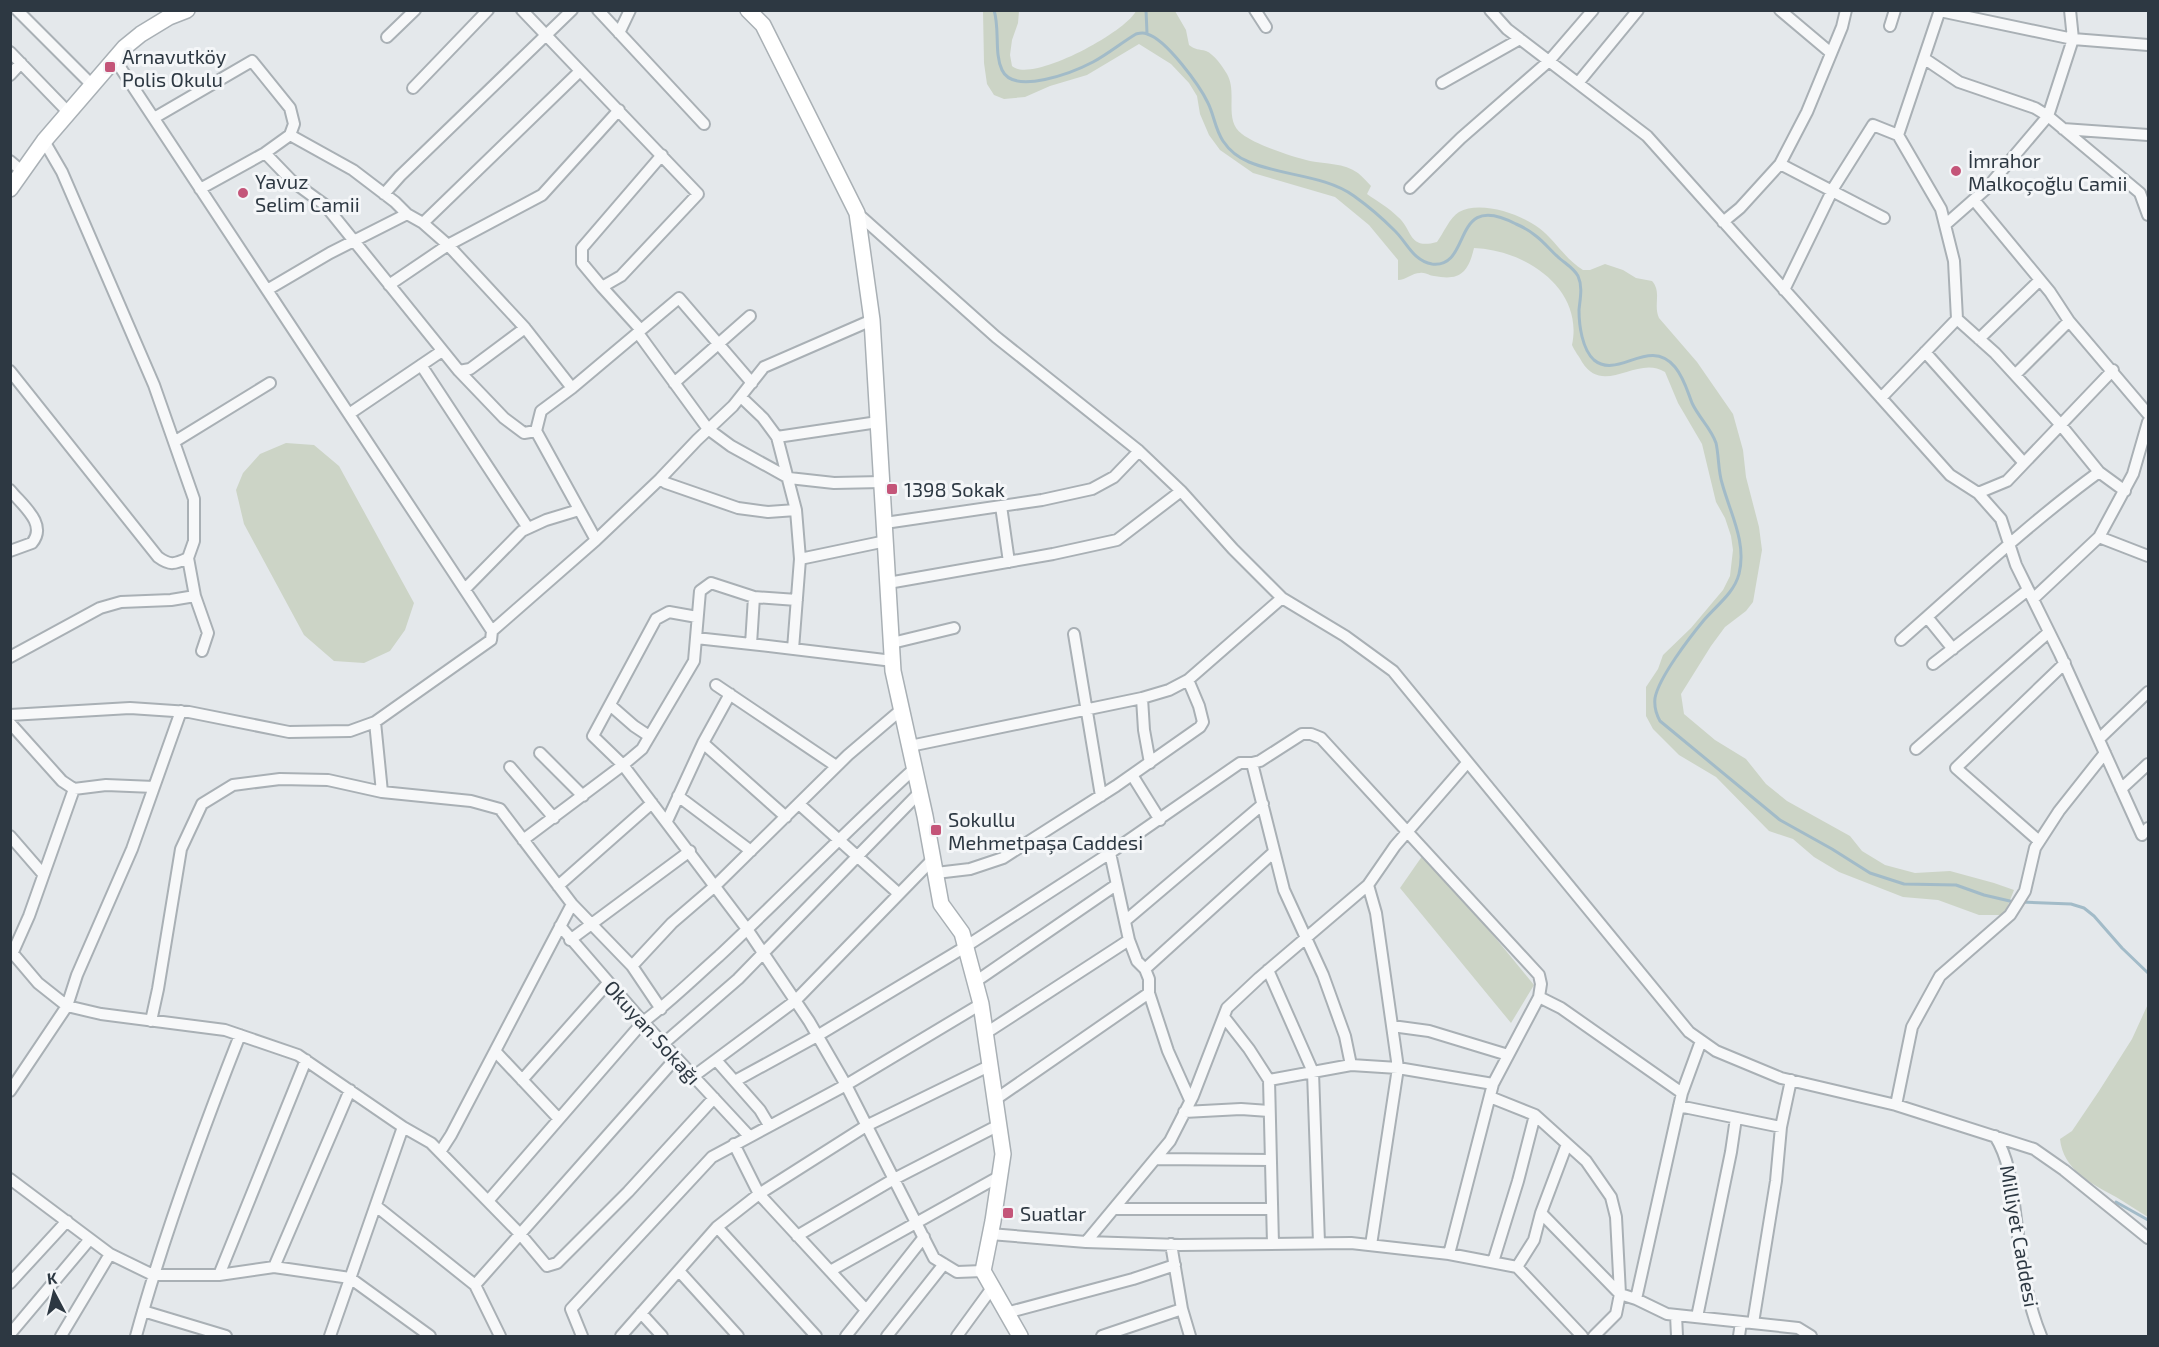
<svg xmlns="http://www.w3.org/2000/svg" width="2159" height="1347" font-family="'Exo 2',sans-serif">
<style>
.green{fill:#ccd4c6}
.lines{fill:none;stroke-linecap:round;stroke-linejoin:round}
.stream{stroke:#a2bbc8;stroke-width:3}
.street-casing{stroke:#a9b0b5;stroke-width:14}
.secondary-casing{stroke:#a9b0b5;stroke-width:18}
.street{stroke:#f7f8f9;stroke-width:10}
.secondary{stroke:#fff;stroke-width:15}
.poi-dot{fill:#c45579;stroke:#f4f6f8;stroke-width:2}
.labels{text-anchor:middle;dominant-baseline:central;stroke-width:6;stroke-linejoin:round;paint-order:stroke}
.poi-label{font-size:20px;fill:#2d3842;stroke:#f4f6f8;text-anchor:start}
.street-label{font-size:20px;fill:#2d3842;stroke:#f4f6f8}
</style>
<rect width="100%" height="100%" fill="#e4e8eb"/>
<!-- green -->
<path class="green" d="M983,11H1019L1018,23L1012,40L1010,55L1012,66C1031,84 1126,32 1136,11H1175L1186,30L1189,45C1195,50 1199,49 1206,51C1214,54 1223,67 1227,74C1238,93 1223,120 1242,134C1256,145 1293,157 1310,161C1326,164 1344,163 1358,173C1363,177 1367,182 1371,186L1367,194C1377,201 1389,208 1398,217C1413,230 1408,250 1437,242C1443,234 1450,217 1459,212C1480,200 1521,214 1539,228C1555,240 1565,259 1583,270H1590L1605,264L1623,270L1636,278L1652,281C1662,292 1653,305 1659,318L1697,362L1733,414L1743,450L1746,477L1759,527L1762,550L1753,602L1746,611L1725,627L1711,646L1681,694L1684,714L1715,740L1746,759L1766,784L1787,801L1850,836L1862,851L1885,865L1915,873L1950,871L1994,883L2014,890L2004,915H1979L1938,900L1903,897L1839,872L1814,857L1793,839L1769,831L1716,777L1679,755L1653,729L1646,716V687L1658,669L1663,655L1691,628L1723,590L1730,576L1733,550L1731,536L1725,518L1716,502L1702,444L1678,403L1665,372C1637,354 1604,397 1582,362C1579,356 1575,352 1572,345C1584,289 1526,250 1474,248C1468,273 1460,281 1434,276C1430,276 1425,272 1420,273C1412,273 1406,280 1398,280V260L1369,225L1335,197L1253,173L1220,150L1209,135L1200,114L1197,96L1189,83L1171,64L1139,44L1087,75L1050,86L1025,97L1004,99L994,95L987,84L984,63Z
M286,443L314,445L339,466L414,603L405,630L390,651L364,663L334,661L304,635L244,524L236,490L243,473L260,454Z
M1425,852L1534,985L1511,1023L1400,888Z
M2148,1004V1217C2137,1210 2127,1204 2116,1197C2092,1184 2063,1170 2060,1139L2072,1131L2099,1091L2132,1039Z"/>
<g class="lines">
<!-- stream -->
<path class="stream" d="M994,10C1000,30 994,53 1002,70C1014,96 1074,72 1093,62C1108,54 1121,43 1136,34C1140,33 1143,32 1147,34C1166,39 1200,86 1208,103C1214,115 1215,129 1223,141C1229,150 1239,158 1249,162C1282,176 1325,175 1354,196C1368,206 1382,218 1394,230C1407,242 1413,261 1432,264C1473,269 1450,189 1516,224C1523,227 1530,231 1536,236C1544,242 1550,250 1557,256C1564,263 1573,267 1578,276C1583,287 1580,299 1579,310C1579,325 1582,349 1594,360C1618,380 1649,336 1675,367C1684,378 1687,390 1692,403C1699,418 1711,428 1716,443C1719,456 1718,470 1722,483C1730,513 1747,542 1739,574C1734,593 1717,605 1704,620C1690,637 1659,677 1655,698C1654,707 1656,714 1660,721L1780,820L1832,849L1870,873L1904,884L1956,885L1984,895L2014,902
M1146,10L1147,33
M2020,902L2071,904L2084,908L2094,916L2122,948L2148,973
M2116,1202L2148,1220"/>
<!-- street casing -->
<g class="street-casing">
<path id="street" d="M17,10L92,85
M522,10L698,194L621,276L602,287L582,263V248L662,155
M598,10L704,124
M1255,10L1266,27
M1490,10L1507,29L1647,136L1950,475L1978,493L2001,519L2016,565L2060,654L2142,835L2148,828
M1780,10L1831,53
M1940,11L2073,39L2148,45
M1890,26L1895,10
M619,33L630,10
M387,37L415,10
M10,52L68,112
M1925,59L1959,82L2035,108L2048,116L2140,193L2148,215
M10,75L21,63
M1442,83L1520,39
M1578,83L1638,10
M413,88L488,10
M154,118L252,61L290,108L294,124L290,135L265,153L200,189
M2063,129L2148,135
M290,135L353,170L395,202L407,214L423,223L448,245L525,328L572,388
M1898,135L1940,10
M265,153L292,181L325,205L459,371L470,369L525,328
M10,161L23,172
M1780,164L1884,218
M1410,188L1461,138L1549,61L1593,10
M384,194L400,176L572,10
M1974,200L2050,292L2069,321L2148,414
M857,213L996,337L1139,451L1181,491L1233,549L1282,598L1345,636L1393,671L1689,1032L1716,1051L1781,1078L1896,1105L2034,1149L2064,1170L2148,1238
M1723,222L1740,208L1780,164L1807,112L1842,27L1846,10
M423,223L580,71
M1945,225L1987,188L2048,116L2073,39L2070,10
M389,285L448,245L542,195L619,110
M602,287L641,330
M267,290L330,253L407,214
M1784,290L1834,187L1873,125L1898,135L1941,209L1954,261L1957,319
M638,333L708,429L731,446L789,478L834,483L882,482
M1979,339L2040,280
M1925,352L2024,463
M421,365L528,528
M10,371L158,557C170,566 175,564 188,558L194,541V499L154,385L62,172L44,141
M459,371L504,418L524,433L536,431
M2015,375L2069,321
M674,383L750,316
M752,383L679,298L572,388L541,411L536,431L596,540L660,479L697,440L733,406L764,367L872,320
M741,397L763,418L777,437L796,510L800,559L793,649
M1881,398L1957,319L1995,353L2060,424L2099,472L2125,491
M349,414L442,351
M777,437L878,422
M174,442L270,383
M660,479L666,483L738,508L768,512L796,510
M10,490C22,505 48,524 32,543L10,551
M1978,493L2007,481L2113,370
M1001,506L1009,562
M885,523L1042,500L1092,489L1114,477L1139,451
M2099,537L2148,556
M188,558L195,596L208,633L202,651
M800,559L886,541
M888,583L1053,554L1117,540L1181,491
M465,589L522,531L546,520L579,510
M754,597L751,644L893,661
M2033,599L2099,537L2133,474L2148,422
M697,617L669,612L656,619L593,736L623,765L642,749L694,661L700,591L711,583L754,597L797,600
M1927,617L1953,649
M492,631L596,540
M1074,634L1101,796
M696,638L751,644
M1901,640C1966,583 2029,523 2099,472
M892,643L954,628
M10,657L100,608L121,602L171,600L195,596
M1933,664L2028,590
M716,685L836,766
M1142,698L1144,730L1150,763
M610,705L634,726L649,736
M10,715L130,708L189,712L289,732L350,731L375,722L491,640L492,631L114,58
M375,722L382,792
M10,723L62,781L74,789L106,785L154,787
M2099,739L2148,692
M703,743L786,817
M910,746L1142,698L1169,690L1188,680L1282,598
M1916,749L2049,632
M540,753L583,796
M1252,763L1284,890L1323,975L1345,1036L1351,1065
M510,767L554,818
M1132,775L1160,820
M2121,789L2148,764
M678,796L751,851
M799,804L898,893
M667,821L703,743L730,694
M10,836L43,874
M523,840L623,765L747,929L809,1021L846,1085L934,1258L957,1272L983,1271
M2039,841L1956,768L2065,663
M1110,853L1129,940L1137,961L1145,969L1149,979V993L1168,1051L1190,1100
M936,873L970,869L1003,858L1116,786L1200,727L1203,722L1199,706L1188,680
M1368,885L1395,846L1467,763
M558,886L652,803
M1125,921L1263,804
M560,926L643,1022L749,1136
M570,940L690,851
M10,950L38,983L67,1006L101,1014L225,1030L298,1055L403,1127L431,1143L521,1235L547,1266L557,1263L628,1192L714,1098
M13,952L29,916L74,789
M632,966L672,923L715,886L848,755L902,709
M1145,969L1274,852
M1268,970L1313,1072L1319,1243
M975,982L1116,885
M1224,1017L1249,1049L1269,1080L1273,1244
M151,1021L158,989L181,849L202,804L233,785L280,779L328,780L382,792L471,801L500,809L572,904L632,966L661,1009
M1392,1026L1429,1031L1508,1055
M986,1033L1129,940
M663,1044L738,979L920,792
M495,1051L558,1118
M716,1060L760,1110L769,1125
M694,1076L795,1001L933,859
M522,1080L608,983
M1269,1080L1351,1065L1398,1068L1493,1084
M735,1081L817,1036L965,947L1110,853L1240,763H1252L1260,761L1302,734H1311L1321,738L1539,975L1541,984L1539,997
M10,1091L67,1006L77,975L132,849L181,711
M1490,1097L1535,1115L1586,1161L1611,1197L1616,1217L1620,1294L1616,1314L1594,1336
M996,1099L1149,993
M1896,1105L1912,1027L1940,976L2010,915L2025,891L2035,848L2059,811L2105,753
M1679,1106L1781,1127
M1184,1112L1241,1109L1269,1111
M1995,1136C2011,1162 2012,1190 2016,1220C2021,1259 2026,1300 2041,1336
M734,1144L759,1194L866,1310
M440,1152L451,1135L572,904
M1156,1159L1271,1160
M10,1179L90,1239
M488,1201L643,1022C670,1002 694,978 719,956C785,894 848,829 915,768
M376,1206L475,1285L500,1336
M1114,1209H1272
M1541,1213L1620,1294L1636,1299L1667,1314L1798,1328L1811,1336
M717,1227L816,1336
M990,1234L1086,1242L1180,1245L1351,1243L1449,1254L1517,1267L1582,1336
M797,1236L894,1179L999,1125
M1086,1242L1170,1141L1193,1096L1227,1008L1259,978L1368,885L1376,913L1398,1068L1371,1245
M1171,1244L1182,1309L1190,1336
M110,1254L153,1275H219L274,1267L350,1278L430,1336
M1449,1254L1493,1084L1539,997L1561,1008L1682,1093
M1493,1262L1518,1181L1535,1115
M274,1267L350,1090
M1517,1267L1534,1240L1541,1213L1567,1144
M679,1271L738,1336
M830,1271L1000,1176
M219,1275L306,1060
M10,1283L67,1221
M475,1285L676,1058
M1636,1299L1682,1093L1701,1041
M143,1311L226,1336
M641,1313L662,1336
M1006,1313L1133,1279L1175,1265
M1676,1315L1677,1336
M1697,1317L1731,1152L1736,1118
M1753,1323L1776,1181L1781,1127L1791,1080
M10,1334L90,1239L110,1254L61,1336
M136,1336C164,1234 201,1134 240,1035
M330,1336L403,1127
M582,1336L571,1309L712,1157L846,1085L981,1004
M621,1336L717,1227L759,1194L866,1126L991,1065
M846,1336L924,1237
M887,1336L944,1264
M957,1336L992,1288
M1102,1336L1182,1309
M1739,1336L1741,1322"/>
</g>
<!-- secondary casing -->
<g class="secondary-casing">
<path id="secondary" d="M748,10L763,25L857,213L872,320L893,671L925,816L941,904L962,933L981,1004L1003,1154L993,1221L983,1271L1020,1336
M10,189L44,141L125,47L141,34L169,17L187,10"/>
</g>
<!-- street -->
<use href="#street" class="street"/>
<!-- secondary -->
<use href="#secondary" class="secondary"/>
</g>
<!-- markers -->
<g class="poi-dot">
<rect x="104" y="61" width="12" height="12" rx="3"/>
<circle cx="1956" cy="171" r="6"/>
<circle cx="243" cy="193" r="6"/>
<rect x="886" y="483" width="12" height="12" rx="3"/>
<rect x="930" y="824" width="12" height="12" rx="3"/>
<rect x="1002" y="1207" width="12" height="12" rx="3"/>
</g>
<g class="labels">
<!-- poi labels -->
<g class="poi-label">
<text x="122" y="56">Arnavutköy<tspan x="122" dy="23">Polis Okulu</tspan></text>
<text x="1968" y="160">İmrahor<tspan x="1968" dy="23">Malkoçoğlu Camii</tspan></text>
<text x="255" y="181">Yavuz<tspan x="255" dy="23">Selim Camii</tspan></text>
<text x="904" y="489">1398 Sokak</text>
<text x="948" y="819">Sokullu<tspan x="948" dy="23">Mehmetpaşa Caddesi</tspan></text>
<text x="1020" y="1213">Suatlar</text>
</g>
<!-- street labels -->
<g class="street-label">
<text transform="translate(653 1032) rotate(48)">Okuyan Sokağı</text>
<text transform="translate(2020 1236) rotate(80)">Milliyet Caddesi</text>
</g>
</g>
<!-- border -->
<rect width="2159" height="1347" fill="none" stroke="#2d3842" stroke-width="24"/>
<!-- north arrow -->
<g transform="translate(54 1293) rotate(353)" stroke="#f4f6f8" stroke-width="4.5" paint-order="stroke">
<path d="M0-4.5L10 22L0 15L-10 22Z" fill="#2d3842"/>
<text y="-9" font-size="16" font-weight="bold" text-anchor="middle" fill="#2d3842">K</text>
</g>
</svg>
